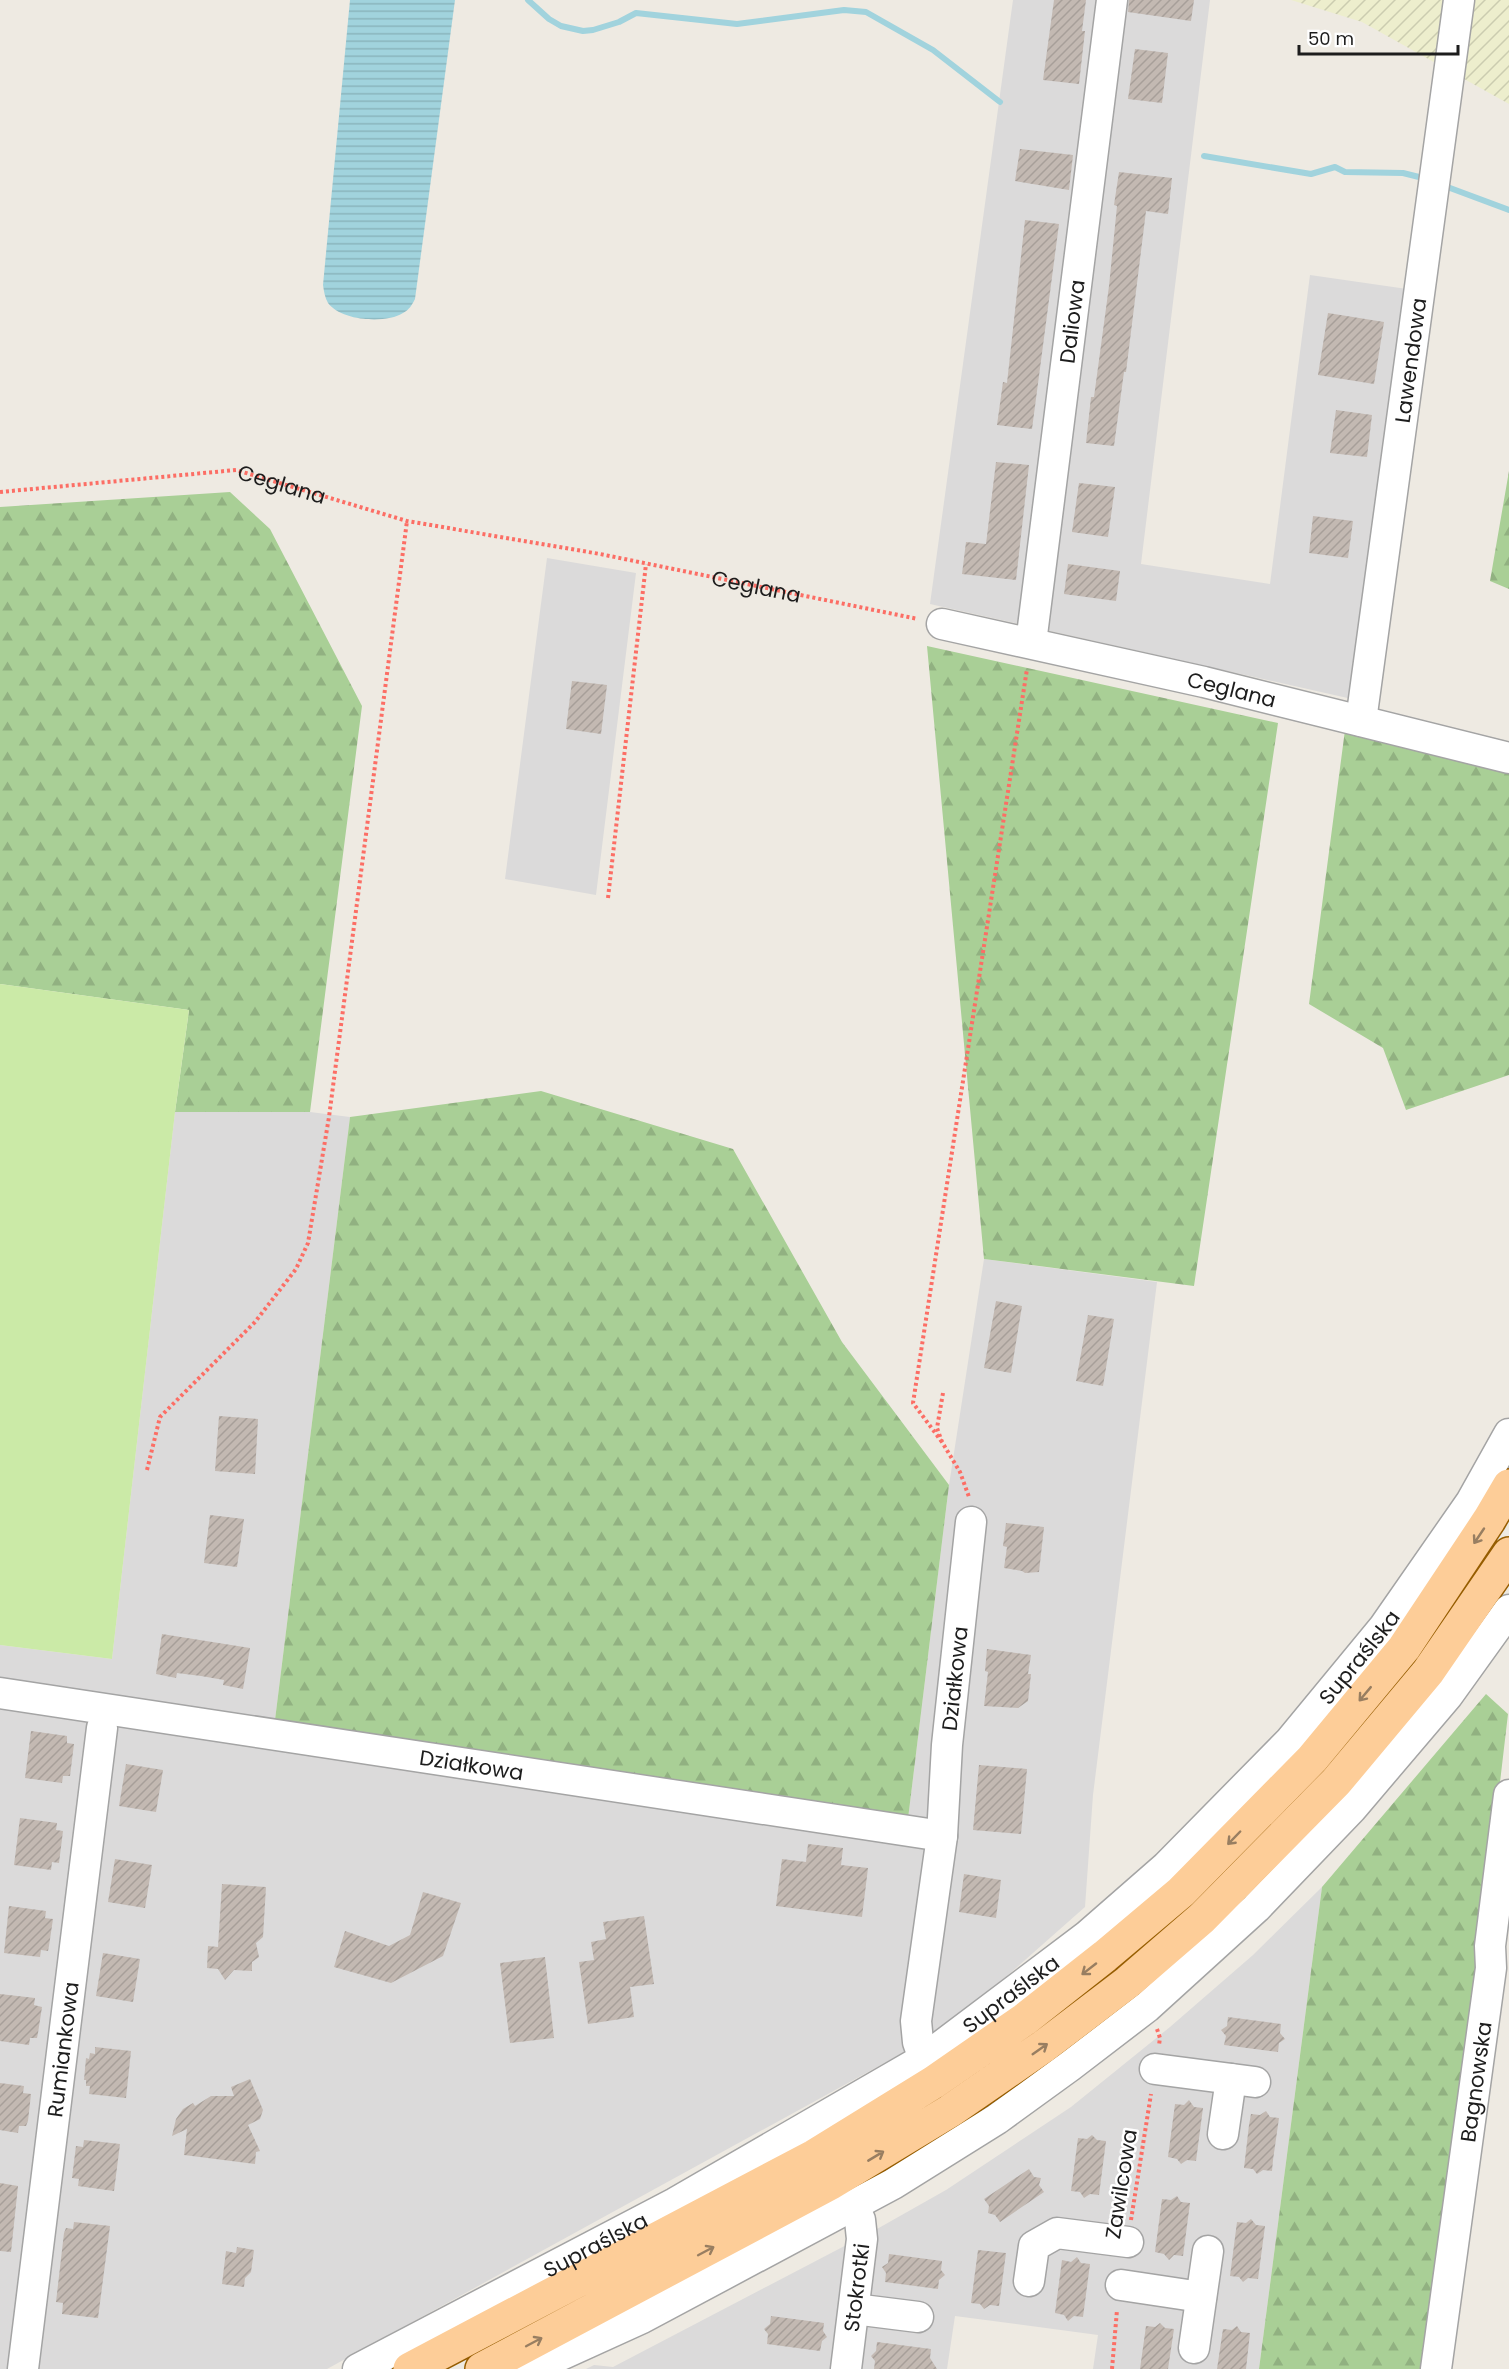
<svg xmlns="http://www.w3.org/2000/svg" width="1509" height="2369" font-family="Poppins,sans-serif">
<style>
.residential{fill:#dbdada}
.farmland{fill:url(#farmland-furrows)}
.forest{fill:url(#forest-firs)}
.garden{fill:#cbeaa7}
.water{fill:url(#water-rules)}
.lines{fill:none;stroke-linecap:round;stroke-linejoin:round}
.stream{stroke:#a1d3dd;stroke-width:6}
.building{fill:url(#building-hatch)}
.minor-casing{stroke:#a4a4a4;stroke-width:33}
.major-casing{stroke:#965d00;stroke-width:36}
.path{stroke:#fc6e65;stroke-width:4;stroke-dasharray:3 3;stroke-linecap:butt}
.minor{stroke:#fff;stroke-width:30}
.major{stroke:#fdcd98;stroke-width:33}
.oneway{stroke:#987e61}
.labels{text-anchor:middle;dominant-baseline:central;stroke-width:5;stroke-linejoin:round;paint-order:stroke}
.street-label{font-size:21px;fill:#1d1d1d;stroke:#fff}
</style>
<defs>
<pattern id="farmland-furrows" width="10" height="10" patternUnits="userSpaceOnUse" patternTransform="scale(1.5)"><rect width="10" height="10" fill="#edeecd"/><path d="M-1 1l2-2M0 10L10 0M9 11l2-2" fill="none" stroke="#cbccb0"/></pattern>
<pattern id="forest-firs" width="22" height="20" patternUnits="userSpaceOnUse" patternTransform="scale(1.5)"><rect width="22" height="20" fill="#a9cf96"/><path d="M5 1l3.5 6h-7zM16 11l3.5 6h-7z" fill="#91b181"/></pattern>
<pattern id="water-rules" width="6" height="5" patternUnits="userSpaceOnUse" patternTransform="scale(1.5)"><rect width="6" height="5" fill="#a1d3dd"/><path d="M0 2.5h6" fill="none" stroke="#8ab5bd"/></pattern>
<pattern id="building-hatch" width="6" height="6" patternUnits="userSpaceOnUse" patternTransform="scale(1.5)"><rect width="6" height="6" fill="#c3b9b2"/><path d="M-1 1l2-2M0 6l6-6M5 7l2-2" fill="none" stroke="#a79f99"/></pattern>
</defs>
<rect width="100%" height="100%" fill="#eeeae2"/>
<!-- residential -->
<path class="residential" d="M1013,0H1210L1141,564L1270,584L1310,275L1407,289L1352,699L930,604Z
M547,558L636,573L596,895L505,879Z
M175,1112H310L350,1117L275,1720L907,1827L949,1485L984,1259L1157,1282L1093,1795L1085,1907L948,2028L327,2369H0V1645L112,1659Z
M1322,1887L1259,2369H1093L1098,2335L955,2316L947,2369H586L594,2365L613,2367L877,2229L946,2190L1071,2107L1170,2027L1253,1955Z"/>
<!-- farmland -->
<path class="farmland" d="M1291,0H1509V104L1362,22Z"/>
<!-- forest -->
<path class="forest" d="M1509,471V589L1490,581Z
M230,492L270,529L362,706L310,1112H175L189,1010L0,984V507Z
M927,646L1278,723L1194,1286L984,1259Z
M1345,730L1509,767V1075L1406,1110L1383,1048L1309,1004Z
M541,1091L733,1149L842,1342L949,1485L907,1827L275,1720L350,1117Z
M1486,1694L1508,1714L1480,1953L1438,2369H1259L1322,1887Z"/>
<!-- garden -->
<path class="garden" d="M0,984L189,1010L175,1112L112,1659L0,1645Z"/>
<!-- water -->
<path class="water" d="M350,0H455L415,299C412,305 409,310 403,313C386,324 341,321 328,303C325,298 324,292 323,285Z"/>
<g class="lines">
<!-- stream -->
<path class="stream" d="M528,0L549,19L561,26L583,31L593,30L619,22L636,13L737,24L844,10L866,12L933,50L1000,102
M1204,156L1311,174L1335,167L1345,172L1403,173L1427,179
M1442,185L1509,210"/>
</g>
<!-- building -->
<path class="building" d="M1054,0H1086L1082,31H1085L1079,84L1043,80Z
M1129,0H1194L1191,21L1128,12Z
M1135,49L1168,53L1162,103L1128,99Z
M1020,149L1073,155L1069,190L1015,181Z
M1119,172L1172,178L1168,214L1146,211L1126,372H1124L1114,446L1086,443L1091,397H1094L1109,286L1117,206L1114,205Z
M1025,220L1059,224L1032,429L997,425L1003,382L1007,383Z
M1328,313L1384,322L1374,384L1318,375Z
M1336,410L1372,415L1367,457L1330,453Z
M996,462L1029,465L1016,580L962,574L966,542L986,544Z
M1079,483L1115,487L1108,537L1072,532Z
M1313,516L1353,521L1348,558L1309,553Z
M1068,564L1120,571L1116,601L1064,594Z
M572,681L607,685L601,734L566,729Z
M996,1301L1022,1306L1011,1373L984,1368Z
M1088,1315L1114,1319L1103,1386L1076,1381Z
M219,1416L258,1419L255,1474L215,1471Z
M210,1515L244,1519L237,1567L204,1563Z
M1006,1523L1044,1527L1039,1572L1025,1573L1022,1571L1004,1568L1007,1547L1003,1546Z
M162,1634L250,1648L243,1689L223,1685L224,1680L201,1676L177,1673L176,1678L156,1674Z
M987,1649L1031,1655L1028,1674H1031L1028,1701L1018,1708L984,1706L988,1672L985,1671Z
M31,1731L67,1736V1743L74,1744L70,1776H63L62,1783L25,1778Z
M126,1764L163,1770L156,1812L119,1806Z
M979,1765L1027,1769L1021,1834L973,1830Z
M20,1818L57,1823L56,1830L63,1831L59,1863L52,1862L51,1870L14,1865Z
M808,1844L843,1848L841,1865L868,1868L862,1917L776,1906L782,1859L806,1862Z
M115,1859L152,1865L145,1908L108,1902Z
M964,1874L1001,1880L996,1918L959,1912Z
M222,1884L266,1887L263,1937L256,1943L259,1957L252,1962V1971L234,1970L225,1980L218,1969L207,1968L208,1946L218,1947Z
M423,1892L461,1903L443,1956L391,1983L334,1967L345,1931L389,1946L410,1935Z
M9,1906L46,1911L45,1918L53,1919L49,1946L48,1951L41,1950L40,1957L4,1953Z
M644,1916L654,1984L630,1987L634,2017L588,2024L579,1962L594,1960L591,1942L606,1939L603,1922Z
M103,1953L140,1959L133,2002L96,1996Z
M545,1957L554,2038L510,2043L500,1963Z
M0,1994L35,1998L34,2005L42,2007L38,2033L37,2038H30L29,2045L0,2041Z
M1228,2017L1281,2024L1280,2033L1285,2039L1279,2043L1278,2052L1224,2045L1226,2036L1221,2030L1227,2026Z
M95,2047L131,2051L126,2098L89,2094L90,2086H86V2080H84L86,2058L89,2059L90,2053L95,2054Z
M250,2079L263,2110L260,2119L248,2125L260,2151L256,2152L255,2164L184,2155L187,2129L172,2136L176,2119L183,2109L193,2103L195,2106L211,2096H234L231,2087Z
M0,2083L24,2086L23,2093L31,2094L28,2121L26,2126H19L18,2133L0,2130Z
M1189,2100L1194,2107L1203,2108L1196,2161L1187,2160L1181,2164L1177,2159L1168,2157L1175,2104L1184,2105Z
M1266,2111L1270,2117L1279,2118L1273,2160L1272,2171L1263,2170L1257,2174L1253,2169L1244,2168L1249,2125L1251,2114L1260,2115Z
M1092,2135L1097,2140L1106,2141L1099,2195L1090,2194L1084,2198L1080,2192L1071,2191L1078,2138L1087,2139Z
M84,2140L120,2144L114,2191L78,2186L79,2179L72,2178L76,2146L83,2147Z
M1029,2169L1034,2177L1041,2178L1039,2185L1044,2192L1000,2222L995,2215L988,2213L989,2206L984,2199Z
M0,2183L18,2186L11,2252L0,2251Z
M1177,2196L1181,2202L1190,2203L1183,2256L1174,2255L1169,2260L1164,2254L1155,2252L1162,2199L1171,2200Z
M1251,2219L1256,2225L1265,2226L1258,2279L1248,2278L1243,2282L1239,2277L1230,2276L1237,2222L1246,2223Z
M74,2222L110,2226L98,2318L62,2314L63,2303L56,2302L64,2233L66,2228L73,2229Z
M237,2247L254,2250L251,2272L245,2278L244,2287L222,2284L226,2251L236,2253Z
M978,2250L1006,2253L999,2306L990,2305L984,2309L980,2304L971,2303Z
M889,2254L942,2261L941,2270L945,2275L939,2280L938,2289L885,2282L886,2273L882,2267L888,2263Z
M1077,2257L1081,2263L1090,2264L1083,2317L1074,2316L1068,2321L1064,2315L1055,2313L1062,2260L1071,2262Z
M771,2316L824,2323L823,2331L827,2337L822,2341L820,2351L767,2344L768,2334L764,2329L770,2324Z
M1160,2323L1165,2328L1174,2329L1168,2369H1140L1146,2326L1155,2327Z
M1237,2326L1241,2332L1250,2333L1246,2369H1217L1223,2329L1232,2330Z
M877,2342L931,2349L930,2358L937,2369H874L875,2361L871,2356L876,2351Z"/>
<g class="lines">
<!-- minor casing -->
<g class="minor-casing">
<g id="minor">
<path id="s2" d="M942,624L1204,682L1509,758"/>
<path id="s3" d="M1031,643L1112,0"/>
<path id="s4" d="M1361,721L1459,0"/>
<path id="s5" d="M0,1693L942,1836"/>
<path id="s6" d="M924,2059L918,2042L916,2021L942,1836L947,1745L971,1522"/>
<path d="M1155,2069L1255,2082"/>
<path d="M1223,2134L1231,2079"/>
<path d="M1029,2281L1034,2246L1057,2233L1128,2242"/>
<path d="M1121,2285L1201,2297"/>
<path d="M854,2309L918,2317"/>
<path d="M1194,2348L1208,2251"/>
<path id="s7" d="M23,2369L102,1728"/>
<path id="s8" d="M358,2369L675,2203L924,2059L1087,1936L1166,1867L1290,1741L1384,1627L1471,1502L1509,1434"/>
<path d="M530,2369L642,2318L893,2184L997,2119L1070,2066L1147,2007L1256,1908L1352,1808L1448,1695L1509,1610"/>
<path id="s9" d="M846,2369L862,2239L860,2220L853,2206"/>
<path id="s10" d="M1436,2369L1491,1968L1490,1946L1509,1795"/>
</g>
</g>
<!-- major casing -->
<g class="major-casing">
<path id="major" d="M410,2369L814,2156L934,2082L1025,2019L1105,1956L1181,1892L1312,1759L1404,1648L1489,1520L1509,1486
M482,2369L831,2183L950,2111L1044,2046L1128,1982L1202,1918L1336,1782L1428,1672L1509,1554"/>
</g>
<!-- path -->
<g class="path">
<path id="s1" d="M0,492L236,470L407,521L600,554L918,619"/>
<path d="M608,898L646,564"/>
<path d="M943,1393L937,1428L942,1442L960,1472L969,1497"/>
<path d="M942,1442L913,1403L1027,669"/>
<path d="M147,1470L160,1417L255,1322L296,1269L308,1243L329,1117L407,521"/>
<path d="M1157,2029L1160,2038L1159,2045"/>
<path d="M1131,2220L1151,2094"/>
<path d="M1112,2369L1117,2310"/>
</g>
<!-- minor -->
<use href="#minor" class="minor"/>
<!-- major -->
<use href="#major" class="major"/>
</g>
<!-- one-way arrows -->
<defs><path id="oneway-shaft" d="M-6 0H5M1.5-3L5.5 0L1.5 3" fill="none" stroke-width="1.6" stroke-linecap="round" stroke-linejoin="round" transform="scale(1.5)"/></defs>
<g class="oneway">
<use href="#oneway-shaft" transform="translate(1479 1536) rotate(124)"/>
<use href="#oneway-shaft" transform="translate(1365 1694) rotate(130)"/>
<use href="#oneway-shaft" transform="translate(1234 1838) rotate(134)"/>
<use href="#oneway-shaft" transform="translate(1089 1969) rotate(142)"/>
<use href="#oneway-shaft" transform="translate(1040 2049) rotate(-35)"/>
<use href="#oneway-shaft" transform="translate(876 2156) rotate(-31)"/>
<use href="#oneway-shaft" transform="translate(706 2251) rotate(-28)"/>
<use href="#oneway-shaft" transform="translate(534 2342) rotate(-28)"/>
</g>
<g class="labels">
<!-- street labels -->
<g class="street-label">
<text stroke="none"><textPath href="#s3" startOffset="324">Daliowa</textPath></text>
<text stroke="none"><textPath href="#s4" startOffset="364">Lawendowa</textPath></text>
<text stroke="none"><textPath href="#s1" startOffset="285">Ceglana</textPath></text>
<text stroke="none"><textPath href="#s1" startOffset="771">Ceglana</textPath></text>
<text stroke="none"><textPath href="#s2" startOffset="297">Ceglana</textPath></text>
<text stroke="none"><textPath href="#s8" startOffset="1240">Supraślska</textPath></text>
<text stroke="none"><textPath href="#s6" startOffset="384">Działkowa</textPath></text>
<text stroke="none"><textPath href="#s5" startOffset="477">Działkowa</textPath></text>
<text stroke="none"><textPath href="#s8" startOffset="754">Supraślska</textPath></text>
<text stroke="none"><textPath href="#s7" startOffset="322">Rumiankowa</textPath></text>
<text stroke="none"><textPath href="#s10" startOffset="290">Bagnowska</textPath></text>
<text transform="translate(1121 2184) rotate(-81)">Zawilcowa</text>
<text stroke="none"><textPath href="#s8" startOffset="268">Supraślska</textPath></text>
<text stroke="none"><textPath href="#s9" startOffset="82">Stokrotki</textPath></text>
</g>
</g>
<!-- scale -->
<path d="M1299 45v9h159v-9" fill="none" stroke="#1d1d1d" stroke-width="3"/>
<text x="1308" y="45" font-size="18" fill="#1d1d1d" stroke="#ffffff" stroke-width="4.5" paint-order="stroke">50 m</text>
</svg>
